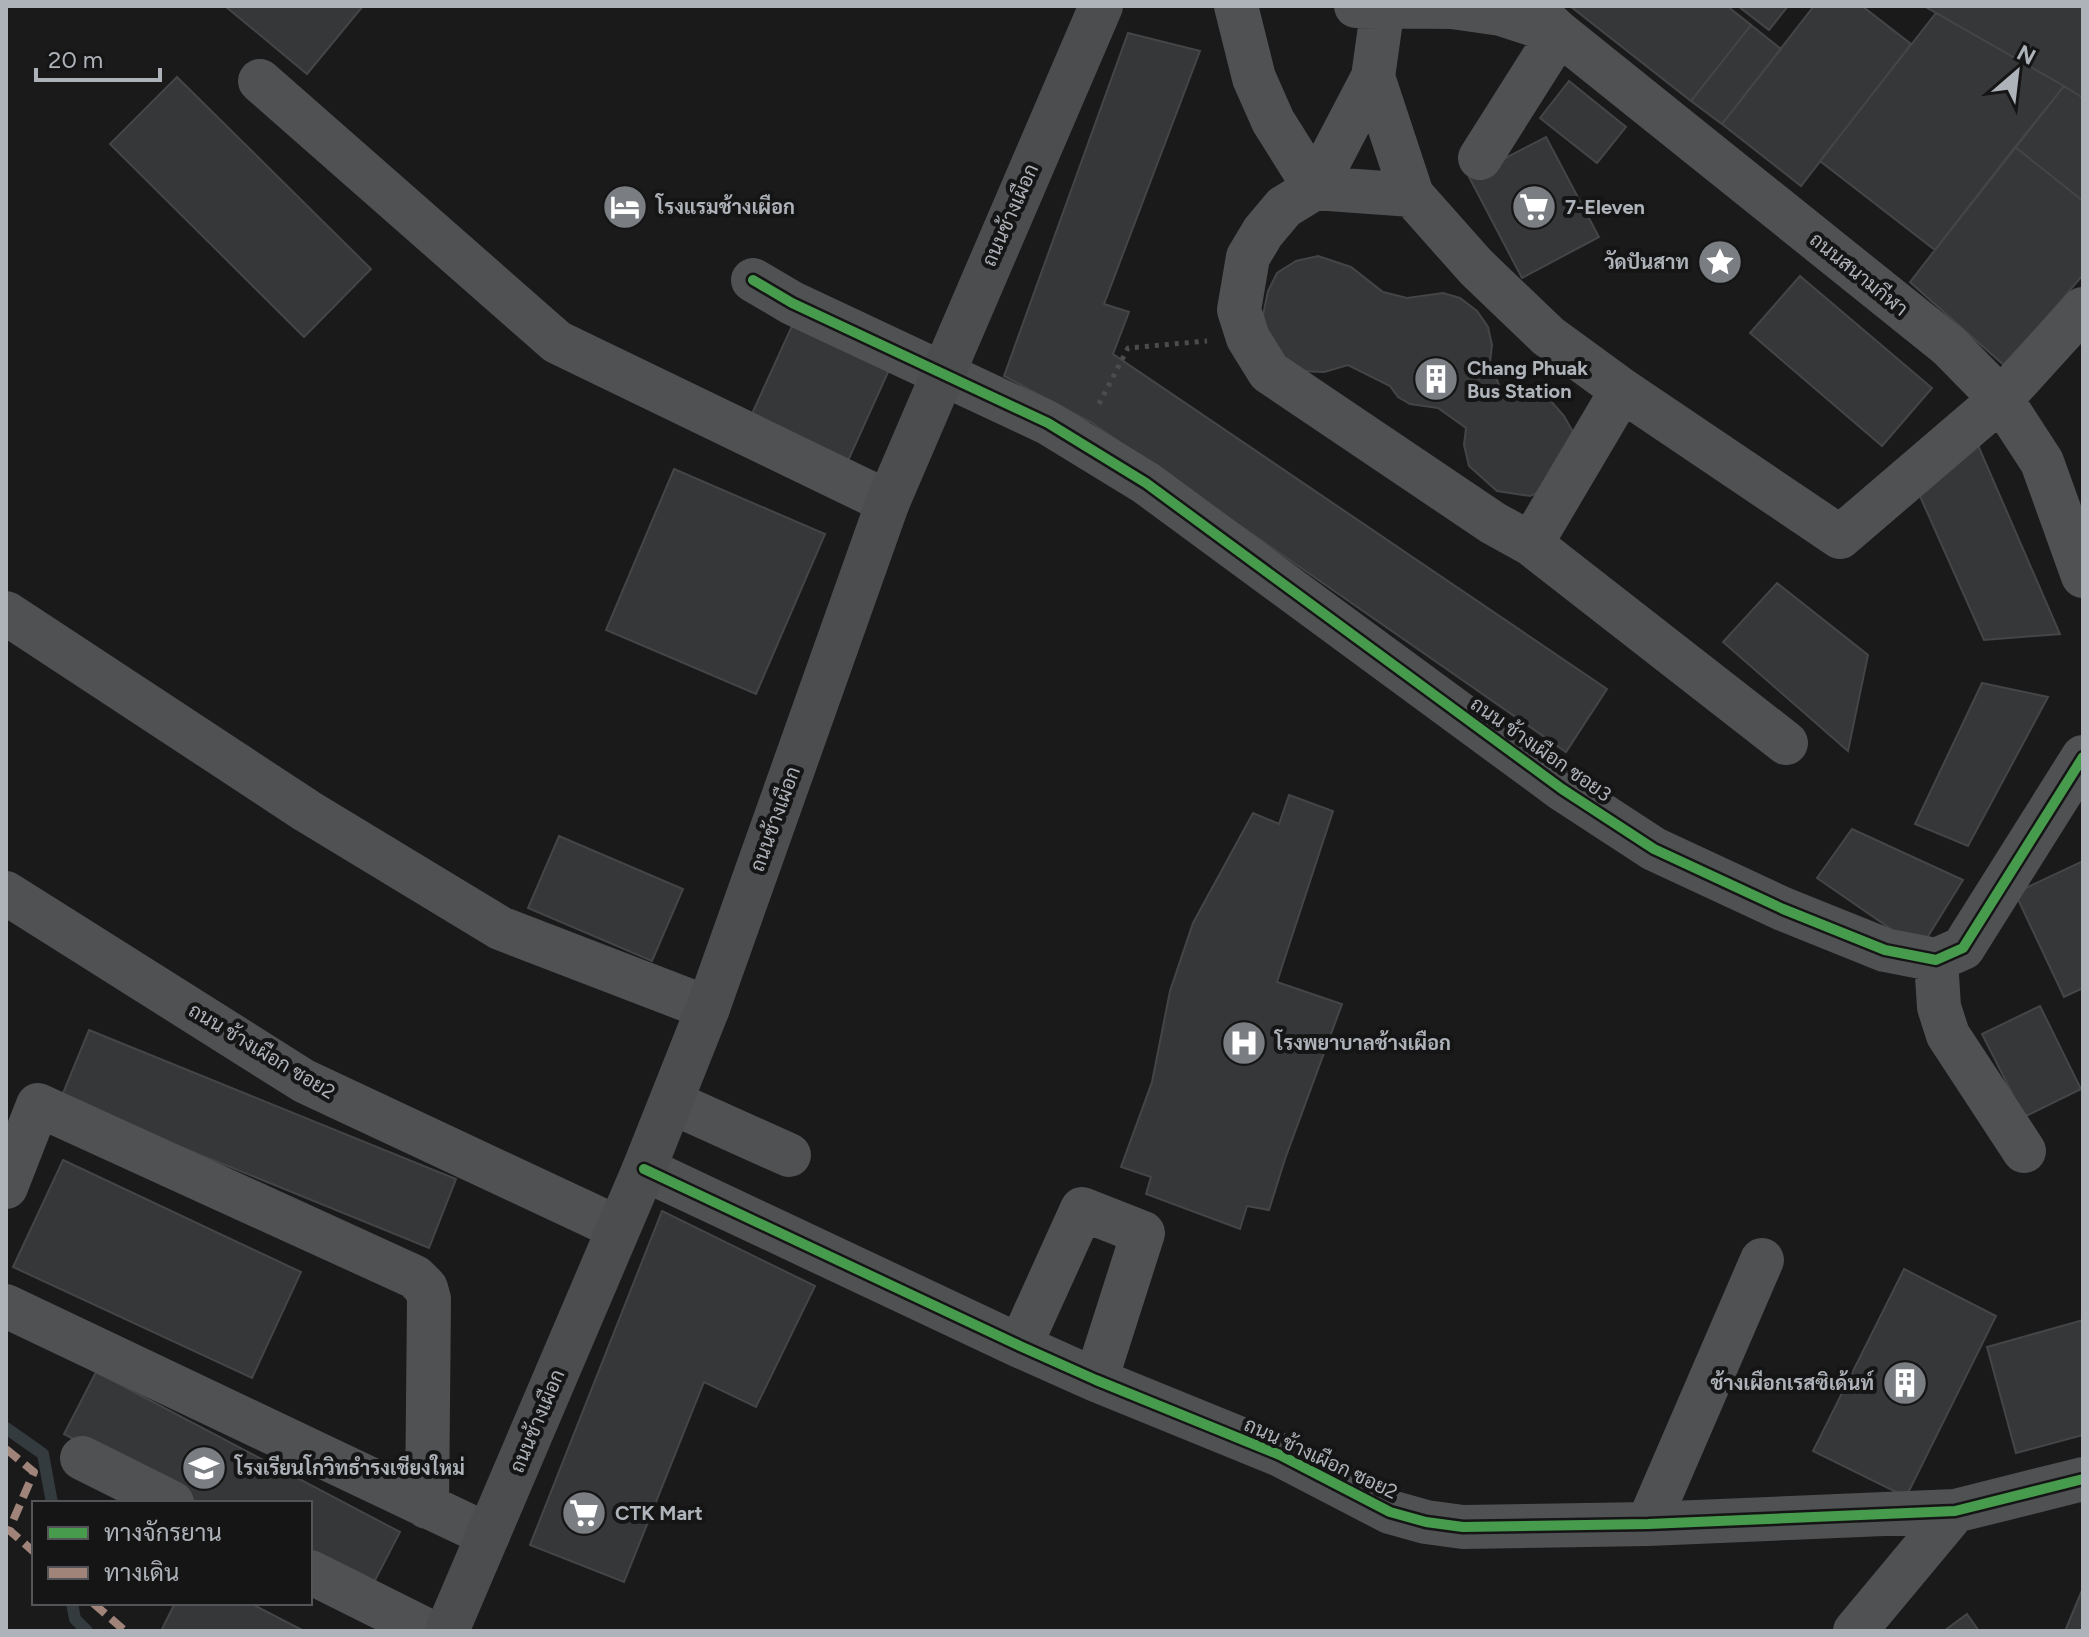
<svg xmlns="http://www.w3.org/2000/svg" width="2089" height="1637" font-family="Figtree,Sarabun,sans-serif">
<style>
.lines{fill:none;stroke-linecap:round;stroke-linejoin:round}
.stream{stroke:#333b3f;stroke-width:12}
.building{fill:#363738;stroke:#444547;stroke-width:2}
.path{stroke:#4b4c4e;stroke-width:5;stroke-dasharray:4 6;stroke-linecap:butt}
.minor{stroke:#505153;stroke-width:44}
.major{stroke:#4c4d4f;stroke-width:44}
.quiet{stroke:#a18479;stroke-width:8;stroke-dasharray:16 8;stroke-linecap:butt}
.cycleway-casing{stroke:#151516;stroke-width:15}
.cycleway{stroke:#469c4c;stroke-width:10}
.labels{text-anchor:middle;dominant-baseline:central;stroke-width:8;stroke-linejoin:round;paint-order:stroke}
.poi-label{font-size:20px;font-weight:bold;fill:#aeb3b9;stroke:#151516;text-anchor:start}
.street-label{font-size:20px;fill:#aeb3b9;stroke:#151516}
</style>
<rect width="100%" height="100%" fill="#1a1a1b"/>
<g class="lines">
<!-- stream -->
<path class="stream" d="M6,1428L43,1454L52,1503
M72,1603L75,1619L87,1631"/>
</g>
<!-- building -->
<path class="building" d="M225,6H363L307,74Z
M1570,6H1727L1751,25L1691,101Z
M1738,6H1788L1769,30Z
M1814,6H1862L1911,44L1801,186L1722,124Z
M1924,6H2083V98L2064,86Z
M1936,13L2064,86L1935,250L1820,161Z
M1751,25L1781,49L1722,124L1691,101Z
M1128,33L1200,51L1104,304L1129,312L1113,354L1607,689L1566,752L1091,422L1004,376Z
M177,77L371,269L304,337L110,144Z
M1569,81L1626,127L1597,163L1540,118Z
M2064,86L2083,98V201L2015,147Z
M1546,137L1599,237L1522,278L1469,177Z
M2015,147L2083,201V275L2005,366L1910,282Z
M1318,256L1351,267L1383,292L1407,298L1443,293L1460,298L1477,311L1488,327L1492,345L1490,362L1501,390L1516,386L1535,390L1550,400L1564,416L1573,432L1547,489L1530,496L1497,491L1469,466L1464,445L1466,428L1438,408L1410,404L1398,397L1390,386L1348,365L1324,372L1301,371L1269,348L1263,315L1268,291L1277,273L1296,261Z
M1800,276L1932,388L1882,446L1750,333Z
M792,326L889,370L847,463L750,418Z
M1977,443L2060,634L1984,640L1919,494Z
M674,469L825,534L756,694L606,630Z
M1777,583L1868,655L1848,751L1723,642Z
M1982,683L2048,697L1968,846L1915,824Z
M1289,795L1333,811L1277,982L1342,1004L1285,1159L1269,1210L1247,1206L1240,1229L1146,1194L1151,1177L1121,1167L1152,1082L1170,991L1193,923L1253,813L1279,824Z
M1852,829L1963,880L1920,949L1817,878Z
M559,836L683,889L652,961L528,908Z
M2083,861V988L2064,997L2015,893Z
M2040,1006L2081,1089L2024,1117L1982,1034Z
M89,1030L456,1179L429,1248L61,1098Z
M63,1160L301,1272L252,1378L13,1267Z
M662,1211L815,1286L756,1407L704,1382L624,1582L530,1545Z
M1904,1269L1996,1316L1906,1497L1813,1451Z
M2083,1320V1435L2016,1453L1987,1347Z
M96,1372L400,1532L368,1594L310,1563V1503H196L64,1434Z
M2083,1588V1631H2065Z
M175,1603H250L304,1631H161Z
M1967,1614L1979,1631H1944Z"/>
<g class="lines">
<!-- path -->
<path class="path" d="M1099,404L1128,348L1207,341"/>
<!-- minor -->
<path class="minor" d="M1236,6L1254,78L1273,121L1315,188
M1356,6L1452,7L1501,14L1556,32
M1530,6L1559,33L1949,346L2001,399L2042,462L2083,576
M1373,77L1412,195
M260,81L557,342L888,502
M1480,158L1559,33
M1315,188L1412,195L1476,267L1548,336L1622,390L1531,544L1493,523L1269,372L1248,338L1239,310L1248,257L1263,232L1284,207L1315,188L1373,77L1383,6
M753,280L792,303L1048,423L1146,483L1562,789L1654,849L1783,909L1885,950L1936,960L1963,948L2083,757
M1622,390L1840,537L2001,399L2083,309
M1531,544L1786,743
M6,613L307,811L500,928L708,1008
M6,893L304,1081L618,1228
M1936,960L1939,1007L1948,1035L2024,1151
M671,1102L789,1155
M644,1169L1020,1346L1096,1380L1280,1455L1390,1512L1426,1522L1463,1527L1648,1524L1955,1511L2083,1479
M6,1187L38,1105L415,1277L426,1288L429,1299L427,1507
M6,1306L488,1535
M1020,1346L1082,1209L1143,1233L1096,1380
M82,1458L172,1503
M1648,1524L1762,1260
M310,1572L428,1631
M1855,1631L1955,1511"/>
<!-- major -->
<path class="major" d="M447,1631L644,1169L708,1008L888,502L1101,6"/>
<!-- quiet -->
<path class="quiet" d="M6,1449L34,1472L9,1530L34,1552
M93,1603L125,1631"/>
<!-- cycleway casing -->
<g class="cycleway-casing">
<path id="cycleway" d="M753,280L792,303L1048,423L1146,483L1562,789L1654,849L1783,909L1885,950L1936,960L1963,948L2083,757
M644,1169L1020,1346L1096,1380L1280,1455L1390,1512L1426,1522L1463,1527L1648,1524L1955,1511L2083,1479"/>
</g>
<!-- cycleway -->
<use href="#cycleway" class="cycleway"/>
</g>
<!-- icons -->
<defs>
<g id="hotel-disc" transform="scale(2.3)"><circle r="9.5" fill="#7a7d82" stroke="#151516"/><path d="M-6-4.5h1.5V1H6V5H4.5V3h-9V5H-6ZM-4 0a1.8 1.8 0 1 1 3.6 0ZM.5 0V-2.5h3Q6-2.5 6 0Z" fill="#fff"/></g>
<g id="supermarket-disc" transform="scale(2.3)"><circle r="9.5" fill="#7a7d82" stroke="#151516"/><path d="M-6-5.5h2.5l.6 2H6L4.5 2H-2.5L-4.4-4H-6ZM-1.5 3.2a1.3 1.3 0 1 0 .1 0ZM3 3.2a1.3 1.3 0 1 0 .1 0Z" fill="#fff"/></g>
<g id="sight-disc" transform="scale(2.3)"><circle r="9.5" fill="#7a7d82" stroke="#151516"/><path d="M0-6L1.8-2.2L6-1.7L2.9 1.2L3.7 5.4L0 3.3L-3.7 5.4L-2.9 1.2L-6-1.7L-1.8-2.2Z" fill="#fff"/></g>
<g id="building-disc" transform="scale(2.3)"><circle r="9.5" fill="#7a7d82" stroke="#151516"/><path d="M-4-6H4V6H1V3H-1V6H-4ZM-2.5-4.3h1.7v1.8h-1.7ZM.8-4.3h1.7v1.8H.8ZM-2.5-1h1.7V.8h-1.7ZM.8-1h1.7V.8H.8Z" fill="#fff"/></g>
<g id="hospital-disc" transform="scale(2.3)"><circle r="9.5" fill="#7a7d82" stroke="#151516"/><path d="M-5-5h3v3.5h4V-5h3V5h-3V1.5h-4V5h-3Z" fill="#fff"/></g>
<g id="school-disc" transform="scale(2.3)"><circle r="9.5" fill="#7a7d82" stroke="#151516"/><path d="M0-5L7-2L0 1L-7-2ZM-4 1L0 2.5L4 1V4Q0 6-4 4Z" fill="#fff"/></g>
</defs>
<g fill-rule="evenodd">
<use href="#hotel-disc" x="625" y="207"/>
<use href="#supermarket-disc" x="1534" y="207"/>
<use href="#sight-disc" x="1720" y="262"/>
<use href="#building-disc" x="1436" y="379"/>
<use href="#hospital-disc" x="1244" y="1043"/>
<use href="#building-disc" x="1905" y="1383"/>
<use href="#school-disc" x="204" y="1468"/>
<use href="#supermarket-disc" x="584" y="1513"/>
</g>
<g class="labels">
<!-- poi labels -->
<g class="poi-label">
<text x="656" y="207">โรงแรมช้างเผือก</text>
<text x="1565" y="207">7-Eleven</text>
<text x="1689" y="262" text-anchor="end">วัดปันสาท</text>
<text x="1467" y="368">Chang Phuak<tspan x="1467" dy="23">Bus Station</tspan></text>
<text x="1275" y="1043">โรงพยาบาลช้างเผือก</text>
<text x="1874" y="1383" text-anchor="end">ช้างเผือกเรสซิเด้นท์</text>
<text x="235" y="1468">โรงเรียนโกวิทธำรงเชียงใหม่</text>
<text x="615" y="1513">CTK Mart</text>
</g>
<!-- street labels -->
<g class="street-label">
<text transform="translate(1010 215) rotate(-66)">ถนนช้างเผือก</text>
<text transform="translate(1859 274) rotate(39)">ถนนสนามกีฬา</text>
<text transform="translate(1541 749) rotate(35)">ถนน ช้างเผือก ซอย3</text>
<text transform="translate(775 819) rotate(-70)">ถนนช้างเผือก</text>
<text transform="translate(262 1051) rotate(31)">ถนน ช้างเผือก ซอย2</text>
<text transform="translate(537 1421) rotate(-67)">ถนนช้างเผือก</text>
<text transform="translate(1321 1458) rotate(25)">ถนน ช้างเผือก ซอย2</text>
</g>
</g>
<!-- border -->
<rect width="2089" height="1637" fill="none" stroke="#aeb3b9" stroke-width="16"/>
<!-- legend -->
<rect x="32" y="1501" width="280" height="104" fill="#151516" stroke="#525457" stroke-width="2"/>
<rect x="48" y="1527" width="40" height="12" fill="#469c4c" stroke="#525457" stroke-width="2"/>
<text x="104" y="1541" font-size="24" fill="#aeb3b9">ทางจักรยาน</text>
<rect x="48" y="1567" width="40" height="12" fill="#a18479" stroke="#525457" stroke-width="2"/>
<text x="104" y="1581" font-size="24" fill="#aeb3b9">ทางเดิน</text>
<!-- north arrow -->
<g transform="translate(2017 72) rotate(28)" stroke="#151516" stroke-width="6" paint-order="stroke">
<path d="M0-6L14 30L0 20L-14 30Z" fill="#aeb3b9"/>
<text y="-12" font-size="22" font-weight="bold" text-anchor="middle" fill="#aeb3b9">N</text>
</g>
<!-- scale -->
<path d="M36 68v12h124v-12" fill="none" stroke="#aeb3b9" stroke-width="4"/>
<text x="48" y="68" font-size="24" fill="#aeb3b9" stroke="#151516" stroke-width="6" paint-order="stroke">20 m</text>
</svg>
